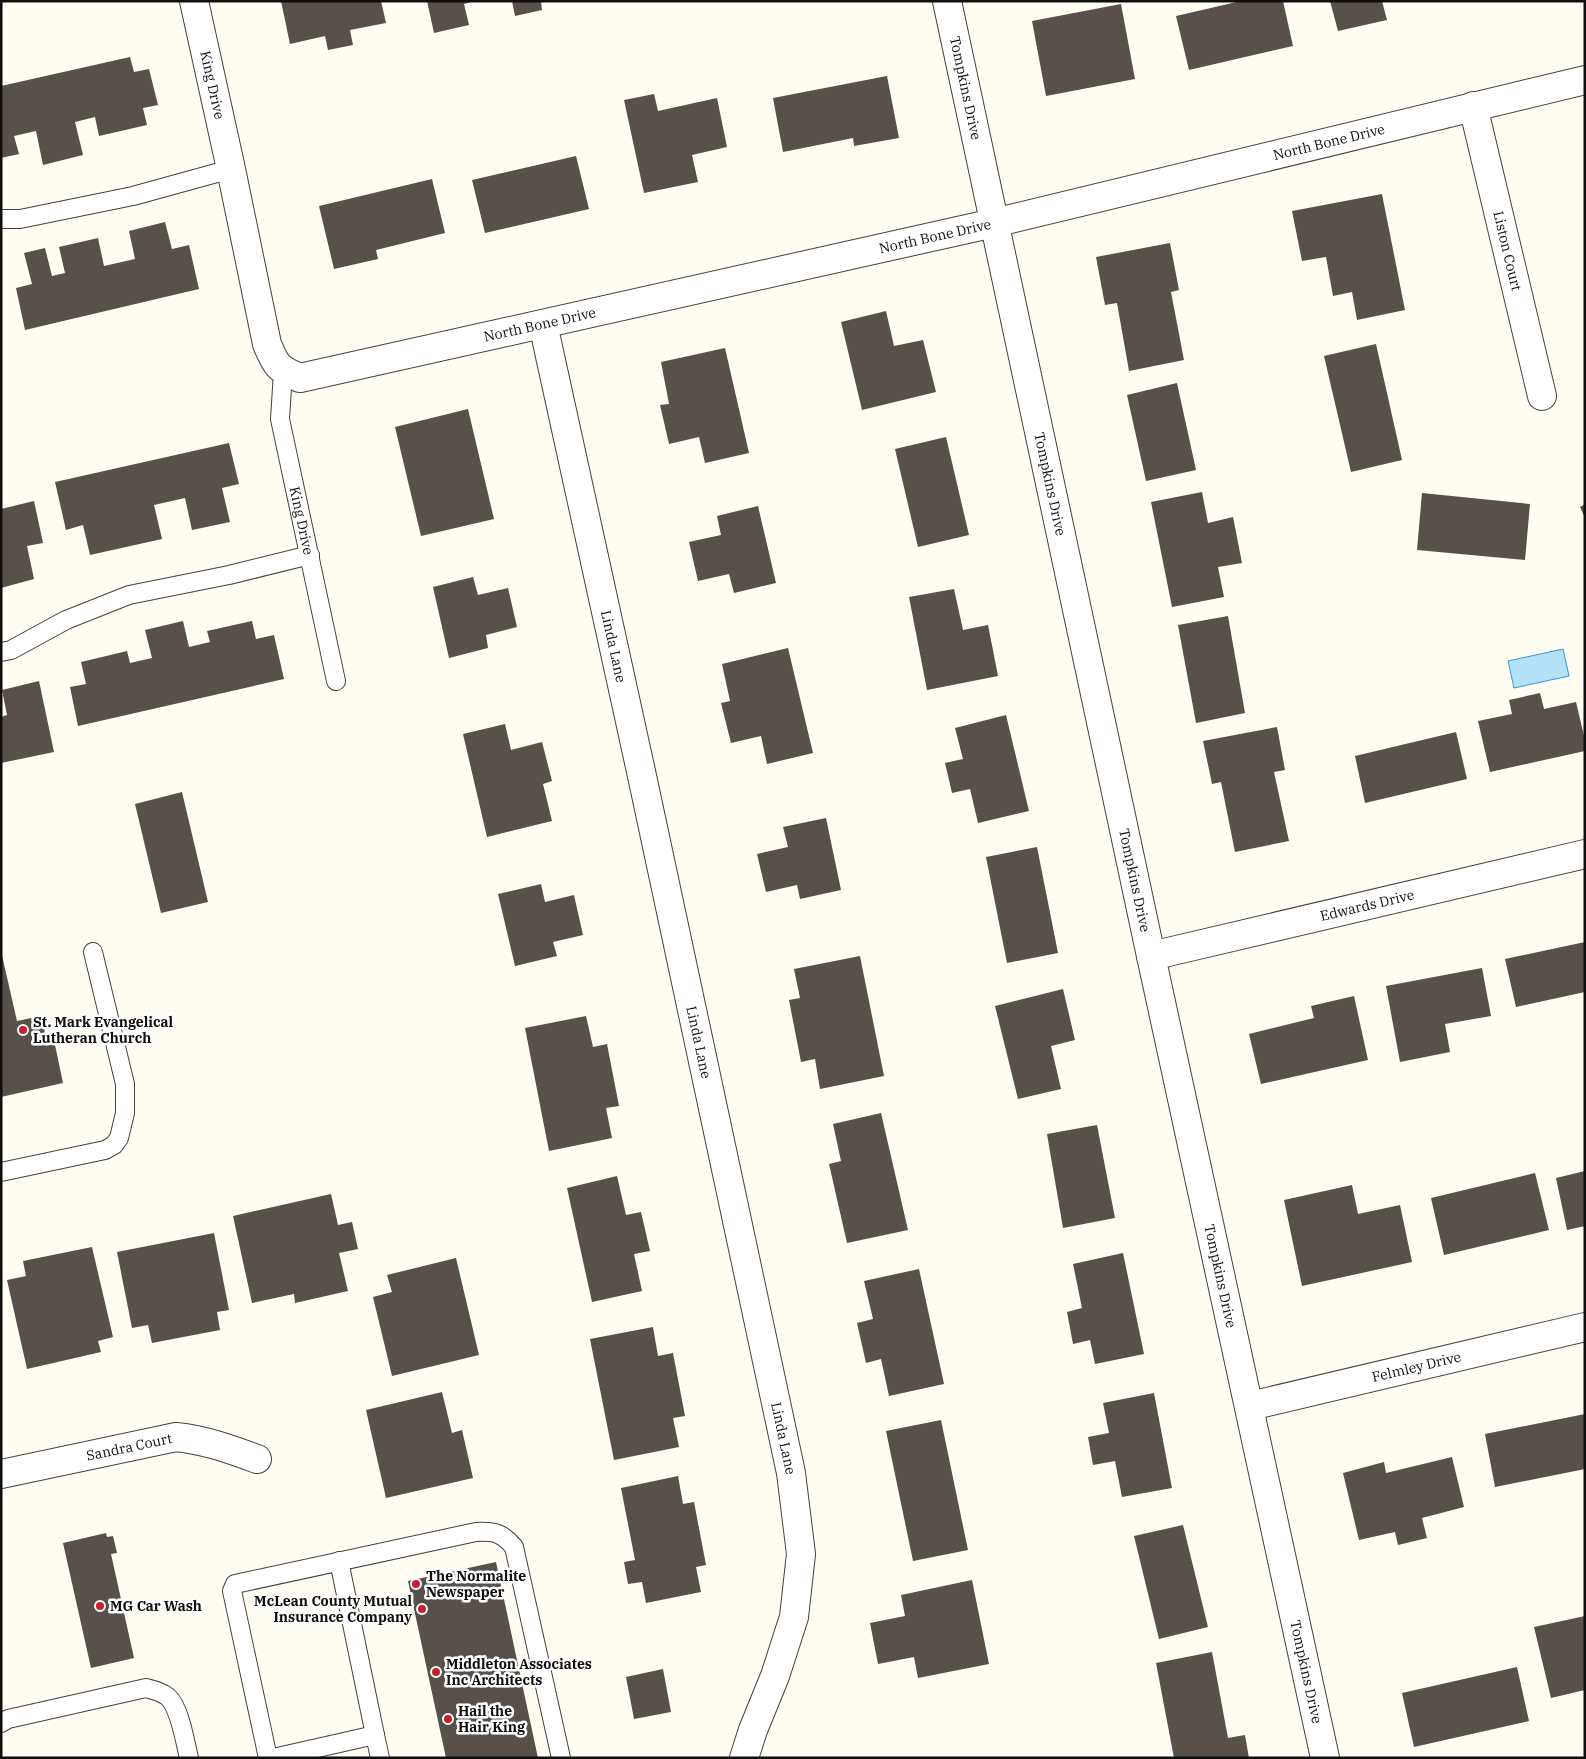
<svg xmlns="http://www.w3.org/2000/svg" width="1586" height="1759" font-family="'IBM Plex Serif',serif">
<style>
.water{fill:#b4e0f8;stroke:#3898d2}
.building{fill:#58504b}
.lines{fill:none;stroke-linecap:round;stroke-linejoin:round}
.lane-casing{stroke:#424242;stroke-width:20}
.street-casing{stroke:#424242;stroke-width:30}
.lane{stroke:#fff;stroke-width:18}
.street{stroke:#fff;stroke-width:28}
.poi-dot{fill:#c5212d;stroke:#fff;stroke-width:2}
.labels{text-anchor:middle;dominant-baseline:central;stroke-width:5;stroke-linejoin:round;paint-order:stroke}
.street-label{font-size:14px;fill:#0f0f0f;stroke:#fff}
.poi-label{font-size:14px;font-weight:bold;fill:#0f0f0f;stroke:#fff;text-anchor:start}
</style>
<rect width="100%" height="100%" fill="#fffcf1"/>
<!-- water -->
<path class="water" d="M1563,649L1569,676L1514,688L1508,661Z"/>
<!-- building -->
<path class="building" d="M281,1H381L386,23L350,30L353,45L328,50L325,36L290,44Z
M427,1H474L464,4L469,25L434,33Z
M512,1H541L542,10L515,16Z
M1241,1H1283L1293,46L1189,70L1176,16Z
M1330,1H1382L1387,20L1338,31Z
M1121,4L1135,79L1046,96L1032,21Z
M130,57L134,72L149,69L158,105L143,108L147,125L99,136L95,117L75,122L83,155L43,165L36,131L14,136L19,154L1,158V86Z
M887,76L899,138L854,146L853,138L783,152L773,98Z
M654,94L658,111L717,98L727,147L692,155L698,182L644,193L624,100Z
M576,156L589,209L485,233L472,180Z
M432,179L445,233L376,250L378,259L334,269L319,206Z
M1382,194L1405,310L1357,320L1352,292L1333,296L1326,257L1302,261L1292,211Z
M165,222L172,249L189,245L199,289L25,330L16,288L32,284L24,253L45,248L52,276L65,273L59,247L98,238L104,266L135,259L129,231Z
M1170,243L1179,290L1171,292L1184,360L1129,371L1117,303L1105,305L1096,257Z
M886,311L894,346L923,340L936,392L862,410L841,322Z
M1376,344L1402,460L1351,472L1324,356Z
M725,348L749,453L705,463L699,437L669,444L660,405L669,404L661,362Z
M1177,383L1196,470L1146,481L1127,395Z
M468,409L494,519L421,536L395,427Z
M946,437L969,535L918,547L895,449Z
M229,443L239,484L222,488L230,522L192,530L185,498L154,505L162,539L90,555L83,525L66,530L55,482Z
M1202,492L1208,523L1233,517L1242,563L1218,567L1224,597L1172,607L1151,502Z
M1422,493L1530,504L1525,560L1417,550Z
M34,501L43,543L27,546L34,579L1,588V509Z
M1585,504V518L1580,507Z
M758,506L776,583L734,593L729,574L698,581L689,542L721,535L717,516Z
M473,577L478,595L508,588L517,627L486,635L488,648L449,658L433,587Z
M954,589L963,630L988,625L998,676L927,690L909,597Z
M1228,616L1245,713L1196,723L1178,625Z
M183,621L189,647L210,642L207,631L252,621L256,639L274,635L284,679L78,726L70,687L86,684L81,662L127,651L130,663L152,658L145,630Z
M788,648L813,753L767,764L761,736L731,743L721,703L730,701L722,664Z
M39,681L54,752L1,763V717L7,715L2,690Z
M1540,693L1544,709L1576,702L1585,740V751L1490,772L1478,721L1512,714L1509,700Z
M1006,715L1029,811L978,823L970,789L952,793L945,763L963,759L955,728Z
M505,724L511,750L542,742L552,781L543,784L552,821L487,837L463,734Z
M1277,727L1285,770L1274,772L1289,841L1235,852L1221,782L1212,784L1203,741Z
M1456,732L1467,779L1365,803L1355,756Z
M182,792L208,902L161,913L135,804Z
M826,818L841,890L800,899L797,885L766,892L757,854L788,847L783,827Z
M1037,847L1058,953L1007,963L986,857Z
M541,884L545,902L574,895L583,935L553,942L557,956L515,966L498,894Z
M1585,942V992L1516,1007L1505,959Z
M1,951L17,1021L41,1016L47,1041L54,1040L63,1083L1,1097Z
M860,956L884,1076L820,1089L815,1059L801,1062L789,1000L800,998L794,969Z
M1482,968L1491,1016L1445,1024L1450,1052L1400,1062L1386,986Z
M1063,989L1075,1040L1051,1046L1061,1089L1018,1099L995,1006Z
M1354,996L1368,1060L1261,1084L1249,1034L1314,1018L1311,1006Z
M586,1016L593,1047L607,1044L619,1106L606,1108L612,1138L549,1151L525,1028Z
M881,1113L908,1230L847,1243L829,1164L841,1161L833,1124Z
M1097,1125L1115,1218L1063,1228L1047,1134Z
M1585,1171V1226L1567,1230L1556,1178Z
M1535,1173L1549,1230L1444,1255L1431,1198Z
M617,1176L626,1215L641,1212L650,1251L634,1254L642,1291L592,1302L567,1188Z
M1352,1185L1358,1214L1400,1205L1412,1262L1302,1286L1284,1200Z
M331,1194L338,1225L352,1222L358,1249L339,1253L348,1291L295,1303L294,1294L252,1303L233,1216Z
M214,1233L229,1310L217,1312L220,1330L152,1343L148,1325L132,1328L117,1252Z
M92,1247L113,1337L98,1341L101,1352L27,1369L7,1280L26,1276L23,1261Z
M1123,1253L1144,1354L1095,1364L1090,1340L1073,1344L1067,1312L1082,1308L1073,1264Z
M456,1258L479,1355L392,1376L373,1297L392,1292L387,1275Z
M919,1269L944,1384L889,1396L881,1359L866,1363L857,1323L873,1319L864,1281Z
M653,1327L658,1356L673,1353L685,1416L673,1418L679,1447L614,1460L590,1339Z
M442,1392L452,1433L462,1430L473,1478L386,1498L366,1410Z
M1154,1393L1172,1488L1122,1497L1115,1461L1093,1465L1088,1437L1109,1433L1103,1403Z
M1585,1414V1469L1495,1487L1485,1434Z
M941,1420L968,1550L913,1561L886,1431Z
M1452,1457L1464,1507L1422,1518L1427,1538L1398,1545L1395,1532L1359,1540L1343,1473L1384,1462L1386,1473Z
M678,1476L683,1504L694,1502L706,1565L696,1567L701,1592L646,1603L642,1582L628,1584L624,1562L635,1560L621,1488Z
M1183,1525L1208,1627L1159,1639L1134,1536Z
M106,1533L107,1537L113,1536L117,1553L111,1554L134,1658L91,1668L63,1543Z
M496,1562L538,1758H446L408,1581Z
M972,1580L989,1664L918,1678L914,1657L878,1664L870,1623L905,1616L901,1595Z
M1585,1616V1690L1551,1698L1534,1627Z
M1212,1652L1228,1738L1245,1735L1249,1758H1174L1156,1663Z
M1517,1667L1529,1721L1414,1747L1402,1693Z
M663,1669L671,1712L634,1719L626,1677Z"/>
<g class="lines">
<!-- lane casing -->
<g class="lane-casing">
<g id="lane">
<path d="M1,219H20L133,196L231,169"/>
<path id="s1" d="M283,372L280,419L336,681"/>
<path d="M1,652L11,650L66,620L129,595L229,575L310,555"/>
<path d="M1,1172L105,1150L114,1145L119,1138L125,1113V1084L93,952"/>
<path d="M339,1561L375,1735"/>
<path d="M1,1723L8,1719L146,1688C154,1690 162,1692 168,1697C180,1708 185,1742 189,1758"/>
<path d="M268,1758L232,1591L235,1584L476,1532C495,1531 502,1533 514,1547L561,1758"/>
<path d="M273,1758L375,1735L380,1758"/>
</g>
</g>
<!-- street casing -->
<g class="street-casing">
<g id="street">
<path id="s2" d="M194,1L231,169L267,344C276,366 278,369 300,378L994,223L1585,80"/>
<path id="s3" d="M947,1L1151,956L1325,1758"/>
<path id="s4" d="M1473,106L1542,396"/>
<path id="s5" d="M543,324L642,776L791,1473L801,1554L794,1617L775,1676L753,1730L744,1758"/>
<path id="s6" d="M1151,956L1585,854"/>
<path id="s7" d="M1250,1406L1585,1327"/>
<path id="s8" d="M1,1474L176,1437C205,1440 230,1449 257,1459"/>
</g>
</g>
<!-- lane -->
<use href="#lane" class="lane"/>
<!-- street -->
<use href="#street" class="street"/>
</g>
<!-- markers -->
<g class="poi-dot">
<circle cx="23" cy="1030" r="5"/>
<circle cx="416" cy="1584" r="5"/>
<circle cx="100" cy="1606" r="5"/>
<circle cx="422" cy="1609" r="5"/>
<circle cx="436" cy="1672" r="5"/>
<circle cx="448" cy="1719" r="5"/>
</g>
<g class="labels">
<!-- street labels -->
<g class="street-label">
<text stroke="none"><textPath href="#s2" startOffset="86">King Drive</textPath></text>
<text stroke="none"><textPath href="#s3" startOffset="89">Tompkins Drive</textPath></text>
<text stroke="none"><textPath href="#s2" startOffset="1456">North Bone Drive</textPath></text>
<text stroke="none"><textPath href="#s2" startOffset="1051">North Bone Drive</textPath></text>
<text stroke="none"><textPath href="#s4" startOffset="149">Liston Court</textPath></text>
<text stroke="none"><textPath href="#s2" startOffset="646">North Bone Drive</textPath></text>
<text stroke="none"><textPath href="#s3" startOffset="494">Tompkins Drive</textPath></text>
<text stroke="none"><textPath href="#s1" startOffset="151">King Drive</textPath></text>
<text stroke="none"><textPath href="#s5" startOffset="330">Linda Lane</textPath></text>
<text stroke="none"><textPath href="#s3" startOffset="899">Tompkins Drive</textPath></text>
<text stroke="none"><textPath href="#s6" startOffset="222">Edwards Drive</textPath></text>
<text stroke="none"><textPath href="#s5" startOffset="735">Linda Lane</textPath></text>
<text stroke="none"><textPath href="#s3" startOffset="1304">Tompkins Drive</textPath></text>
<text stroke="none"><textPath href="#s7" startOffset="171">Felmley Drive</textPath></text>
<text stroke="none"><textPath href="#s5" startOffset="1140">Linda Lane</textPath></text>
<text stroke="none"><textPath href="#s8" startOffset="131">Sandra Court</textPath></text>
<text stroke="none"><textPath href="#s3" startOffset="1709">Tompkins Drive</textPath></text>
</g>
<!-- poi labels -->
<g class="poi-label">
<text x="33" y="1022">St. Mark Evangelical<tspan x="33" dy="16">Lutheran Church</tspan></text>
<text x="426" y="1576">The Normalite<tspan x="426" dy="16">Newspaper</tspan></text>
<text x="412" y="1601" text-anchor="end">McLean County Mutual<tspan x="412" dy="16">Insurance Company</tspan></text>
<text x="110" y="1606">MG Car Wash</text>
<text x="446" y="1664">Middleton Associates<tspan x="446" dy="16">Inc Architects</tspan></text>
<text x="458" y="1711">Hail the<tspan x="458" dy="16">Hair King</tspan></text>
</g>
</g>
<!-- border -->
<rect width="1586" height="1759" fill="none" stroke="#0f0f0f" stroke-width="5"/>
</svg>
